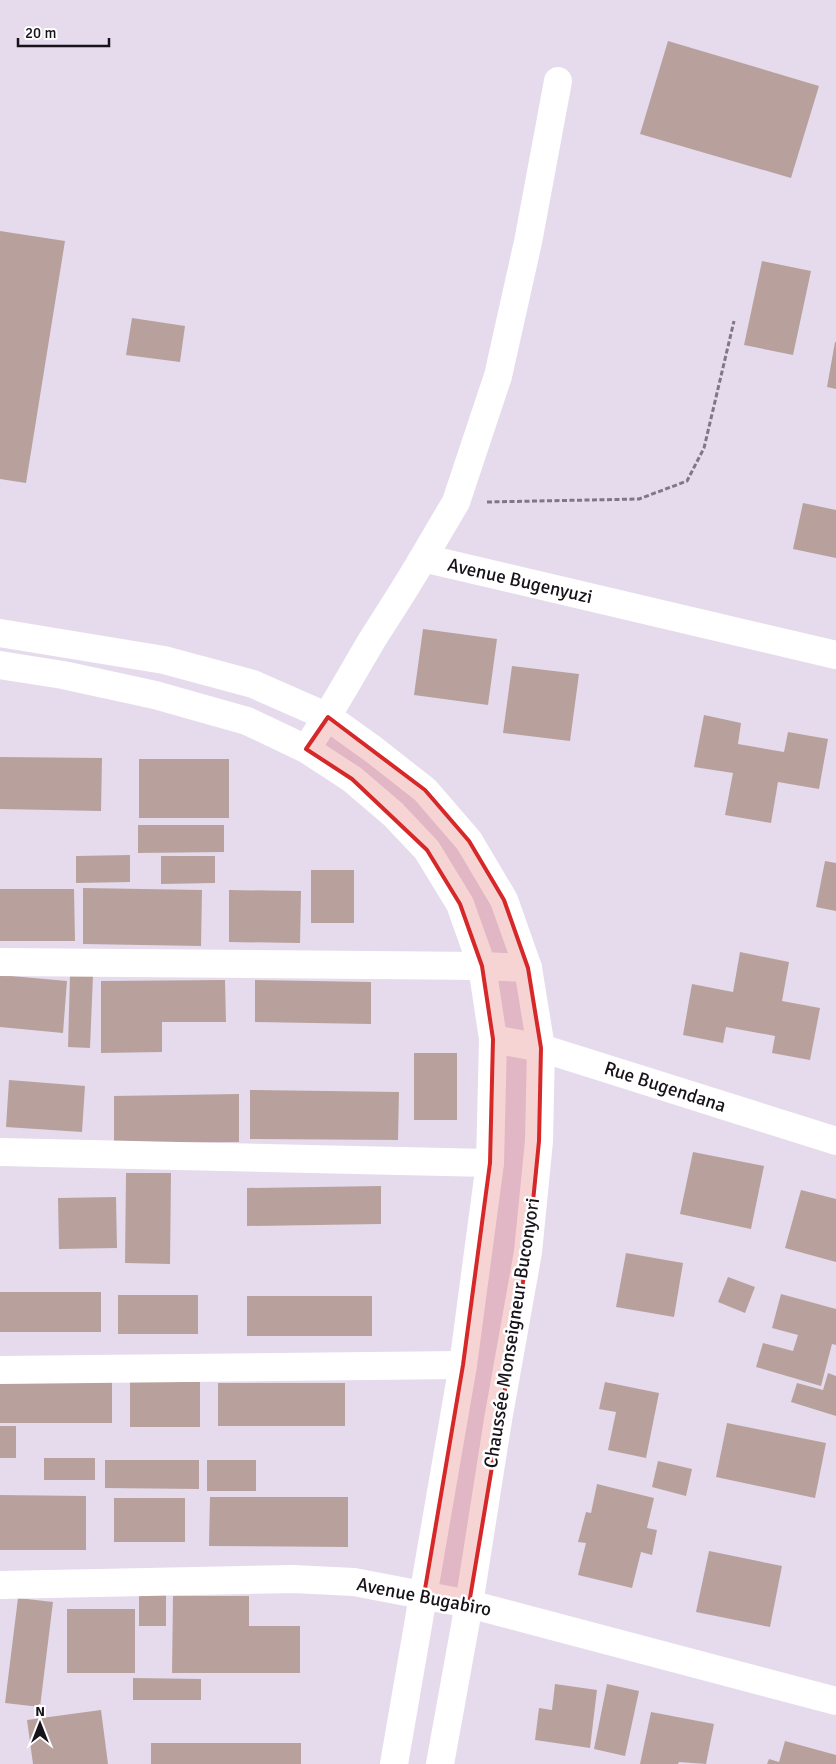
<svg xmlns="http://www.w3.org/2000/svg" width="836" height="1764" font-family="Signika,sans-serif">
<style>
.building{fill:#b8a19d}
.lines{fill:none;stroke-linecap:round;stroke-linejoin:round}
.path{stroke:#7f7884;stroke-width:3;stroke-dasharray:5 2.5;stroke-linecap:butt}
.street{stroke:#fff;stroke-width:28}
.secondary{stroke:#fff;stroke-width:28}
.marked{fill:#d62828;fill-opacity:0.2;stroke:#d62828;stroke-width:4;stroke-linejoin:round}
.labels{text-anchor:middle;dominant-baseline:central;stroke-width:5;stroke-linejoin:round;paint-order:stroke}
.street-label{font-size:19px;fill:#171319;stroke:#fff}
</style>
<rect width="100%" height="100%" fill="#e5dbed"/>
<!-- building -->
<path class="building" d="M668,41L819,86L791,178L640,134Z
M0,231L65,241L26,483L0,479Z
M762,261L811,271L793,355L744,345Z
M132,318L185,326L180,362L126,355Z
M835,342H836V389L827,387Z
M803,503L836,510V558L793,549Z
M423,629L497,639L488,705L414,695Z
M512,666L579,674L570,741L503,733Z
M704,715L741,723L738,744L784,752L788,732L828,739L819,789L778,782L771,823L725,815L733,773L694,767Z
M0,757L102,758L101,811L0,809Z
M139,759H229V818H139Z
M138,825H224V852L138,853Z
M130,855V882L76,883V856Z
M161,856H215V883L161,884Z
M825,861L836,863V911L816,907Z
M311,870H354V923H311Z
M83,888L202,890L201,946L83,944Z
M0,889H74L75,941H0Z
M229,890L301,891L300,943L229,942Z
M740,952L789,962L782,1001L820,1008L810,1060L772,1053L775,1036L726,1027L723,1043L683,1035L692,984L733,992Z
M0,975L67,981L63,1033L0,1027Z
M70,975L93,976L90,1048L68,1047Z
M225,980L226,1022H162V1052L101,1053V981Z
M255,980L371,982V1024L255,1022Z
M414,1053H457V1120H414Z
M9,1080L85,1086L82,1132L6,1127Z
M250,1090L399,1092L398,1140L250,1139Z
M239,1094V1142L114,1143V1096Z
M693,1152L764,1166L751,1229L680,1214Z
M126,1173H171L170,1264L125,1263Z
M381,1186V1224L247,1226V1188Z
M801,1190L836,1199V1262L785,1248Z
M116,1197L117,1248L59,1249L58,1198Z
M626,1253L683,1263L674,1317L616,1307Z
M728,1277L755,1287L745,1313L718,1302Z
M0,1292H101V1332H0Z
M781,1294L836,1309V1345L832,1344L821,1386L756,1367L763,1343L793,1351L798,1335L772,1328Z
M118,1295H198V1334H118Z
M247,1296H372V1336H247Z
M828,1373L836,1376V1416L791,1402L797,1383L823,1390Z
M0,1377H112V1423H0Z
M130,1382H200V1427H130Z
M605,1382L659,1393L646,1458L608,1450L616,1412L599,1409Z
M218,1383H345V1426H218Z
M727,1423L826,1443L815,1498L716,1477Z
M0,1426H16V1458H0Z
M44,1458H95V1480H44Z
M105,1460H199V1489L105,1488Z
M207,1460H256V1491H207Z
M658,1461L692,1469L686,1496L652,1487Z
M597,1484L654,1498L647,1528L657,1530L652,1555L641,1552L632,1588L578,1575L586,1543L578,1542L586,1512L591,1513Z
M0,1495L86,1496V1550H0Z
M210,1497H348V1547L209,1546Z
M114,1498H185V1542H114Z
M709,1551L782,1566L770,1627L696,1612Z
M139,1594L166,1595V1626H139Z
M173,1596H249V1626H300V1673H172Z
M18,1598L53,1602L40,1707L5,1703Z
M67,1609H135V1673H67Z
M133,1678L201,1679V1700H133Z
M555,1684L597,1690L590,1748L535,1740L539,1708L552,1710Z
M607,1684L639,1691L625,1756L594,1749Z
M101,1710L108,1764H33L27,1720Z
M651,1712L714,1724L706,1764L679,1762L678,1764H640Z
M785,1741L836,1755V1764H767L769,1759L779,1762Z
M151,1743H301V1764H151Z"/>
<g class="lines">
<!-- path -->
<path class="path" d="M487,502L639,499L687,481L704,448L734,321"/>
<!-- street -->
<path class="street" d="M423,558L456,502L498,376L528,242L558,81
M306,749C330,714 350,677 372,640C389,613 407,586 423,558L836,655
M0,962L482,966L528,968
M493,1039L541,1048L836,1141
M0,1152L490,1163
M0,1370L463,1365
M0,1585L293,1579L354,1582L469,1604L836,1701"/>
<!-- secondary -->
<path class="secondary" d="M0,633L164,660L253,684L328,717L374,750L425,790L469,841L504,900L528,968L541,1048L539,1141L528,1252L498,1420L469,1604L440,1764
M0,665L63,675L155,695L247,721L306,749L352,779L393,814L427,850L460,904L482,966L493,1039L490,1163L463,1365L394,1764"/>
</g>
<!-- marked area -->
<path class="marked" d="M328,717L425,790L469,841L504,900L528,968L541,1048L539,1141L528,1252L469,1604L424,1595L463,1365L490,1163L493,1039L482,966L460,904L427,850L352,779L306,749Z"/>
<g class="labels">
<!-- street labels -->
<g class="street-label">
<text transform="translate(520 581) rotate(13)">Avenue Bugenyuzi</text>
<text transform="translate(665 1087) rotate(18)">Rue Bugendana</text>
<text transform="translate(512 1333) rotate(-81)">Chaussée Monseigneur Buconyori</text>
<text transform="translate(424 1597) rotate(11)">Avenue Bugabiro</text>
</g>
</g>
<!-- north arrow -->
<g transform="translate(40 1724)" stroke="#ffffff" stroke-width="4" paint-order="stroke">
<path d="M0-4L9 19L0 12L-9 19Z" fill="#171319"/>
<text y="-8" font-size="14" font-weight="bold" text-anchor="middle" fill="#171319">N</text>
</g>
<!-- scale -->
<path d="M18 38v8h91v-8" fill="none" stroke="#171319" stroke-width="2.5"/>
<text x="25" y="38" font-size="15" fill="#171319" stroke="#ffffff" stroke-width="4" paint-order="stroke">20 m</text>
</svg>
